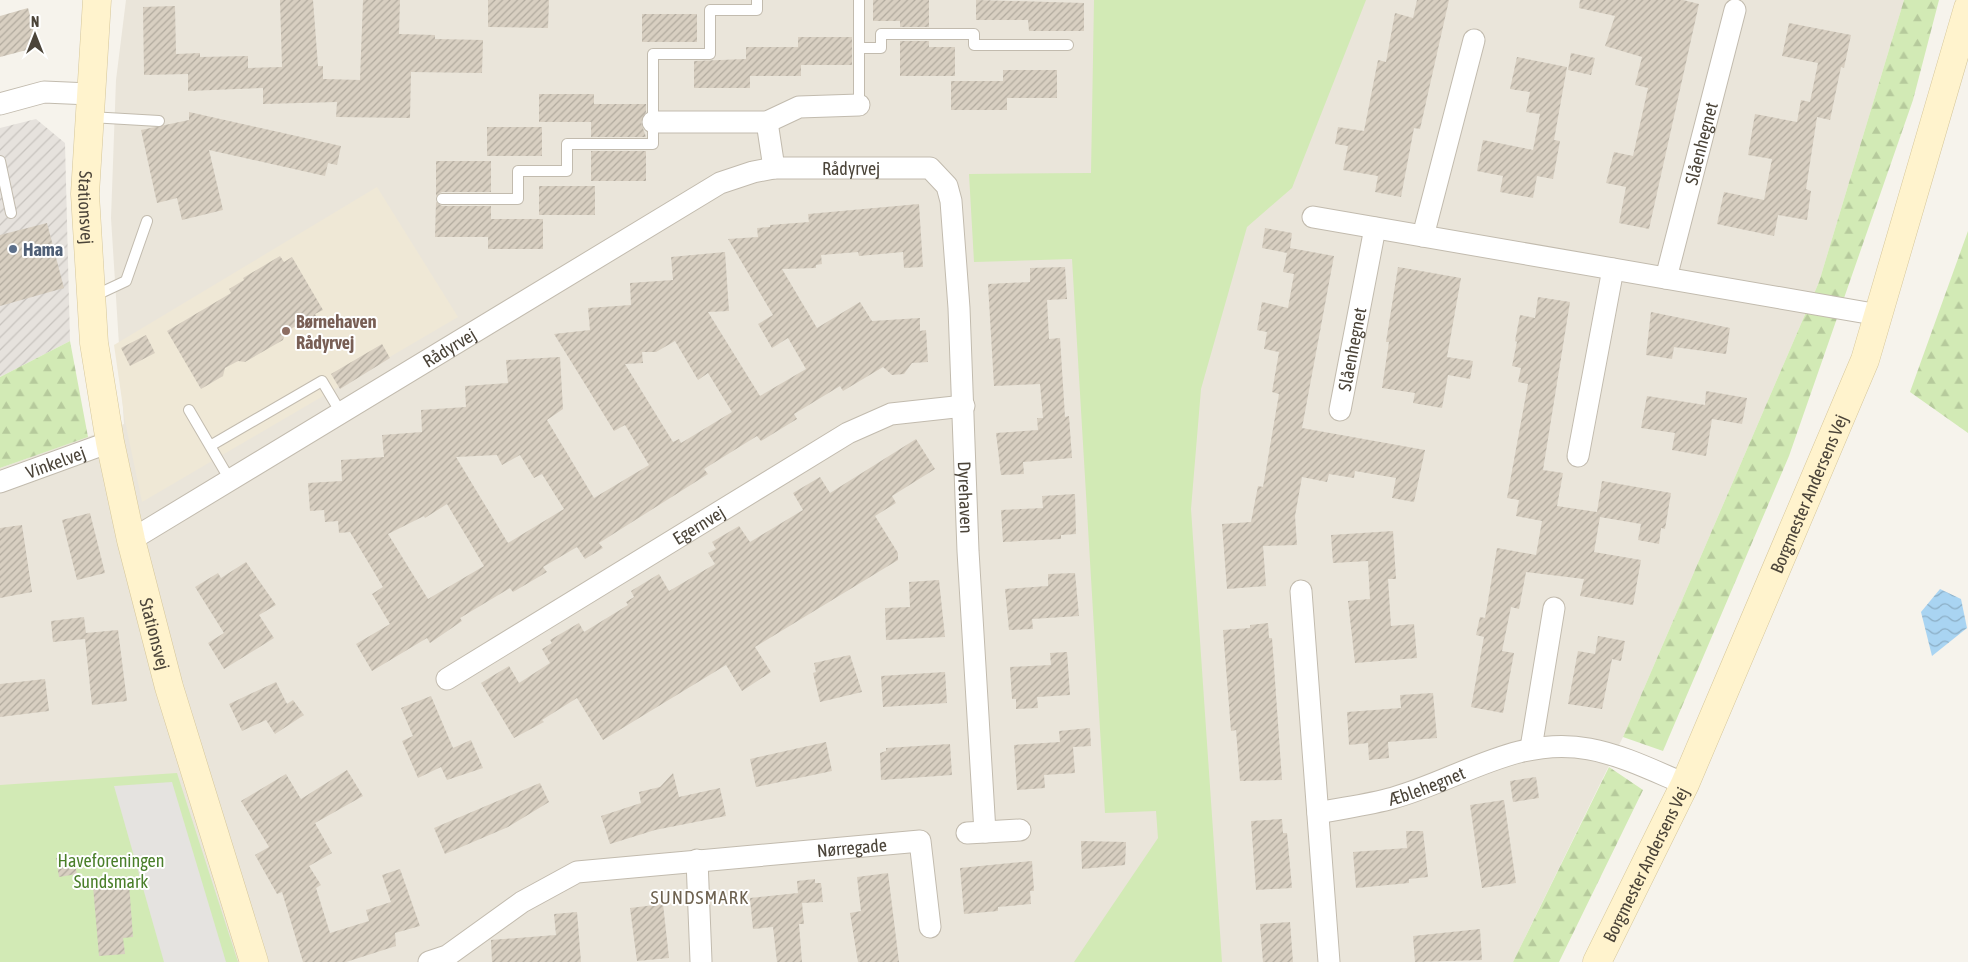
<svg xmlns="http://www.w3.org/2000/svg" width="1968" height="962" font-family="'Asap Condensed',sans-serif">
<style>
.residential{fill:#eae5da}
.industrial{fill:url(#industrial-furrows)}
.education{fill:#efe8d6}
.forest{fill:url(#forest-firs)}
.green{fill:#d2eab5}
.parking{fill:#e5e3e0}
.water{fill:url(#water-waves)}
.building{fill:url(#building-hatch);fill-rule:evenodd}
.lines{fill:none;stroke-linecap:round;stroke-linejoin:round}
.lane-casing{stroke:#c2bbae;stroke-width:12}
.street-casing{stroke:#c2bbae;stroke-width:23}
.secondary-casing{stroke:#d6c79b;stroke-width:29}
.lane{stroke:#fff;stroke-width:10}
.street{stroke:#fff;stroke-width:21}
.secondary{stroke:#fff3cd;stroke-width:28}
.service-dot{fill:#5c6f8a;stroke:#fff;stroke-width:2}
.education-dot{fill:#8d6e63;stroke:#fff;stroke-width:2}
.labels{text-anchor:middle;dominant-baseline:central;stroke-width:4;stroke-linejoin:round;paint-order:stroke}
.street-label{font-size:18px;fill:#4b4439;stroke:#fff}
.service-label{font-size:18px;font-weight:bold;fill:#4e5e75;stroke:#fff;text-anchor:start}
.education-label{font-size:18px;font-weight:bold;fill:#785e54;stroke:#fff;text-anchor:start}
.park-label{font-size:18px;fill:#4a7f2a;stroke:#fff}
.neighbourhood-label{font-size:19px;letter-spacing:1px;fill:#6e6250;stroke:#fff}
</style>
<defs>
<pattern id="industrial-furrows" width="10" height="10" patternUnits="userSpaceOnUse" patternTransform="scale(1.25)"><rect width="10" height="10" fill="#e6e2dd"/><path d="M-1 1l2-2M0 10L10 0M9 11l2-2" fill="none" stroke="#c7c3be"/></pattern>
<pattern id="forest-firs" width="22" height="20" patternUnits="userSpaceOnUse" patternTransform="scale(1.25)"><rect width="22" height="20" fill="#d2eab5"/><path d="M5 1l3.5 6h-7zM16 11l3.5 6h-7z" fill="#b6ca9c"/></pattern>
<pattern id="water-waves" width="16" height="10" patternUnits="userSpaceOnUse" patternTransform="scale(1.25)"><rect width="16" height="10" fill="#a9d4f2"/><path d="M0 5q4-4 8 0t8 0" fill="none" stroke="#8caec5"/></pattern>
<pattern id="building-hatch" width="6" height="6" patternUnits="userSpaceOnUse" patternTransform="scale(1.25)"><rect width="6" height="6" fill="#d8cfc1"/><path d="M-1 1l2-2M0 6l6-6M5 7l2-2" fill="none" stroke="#b1aa9e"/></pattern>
</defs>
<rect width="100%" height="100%" fill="#f6f3ec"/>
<!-- residential -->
<path class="residential" d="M126,0H1904L1819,282L1623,737L1513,962H0V468L124,424L111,218L116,80Z"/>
<!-- industrial -->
<path class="industrial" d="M36,119L65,143L70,341L0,377V128Z"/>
<!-- education -->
<path class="education" d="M377,187L458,317L142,502L125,421L114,345Z"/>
<!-- forest -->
<path class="forest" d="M1904,0H1939L1913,100L1789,456L1663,751L1623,737L1819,282Z
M1968,231V433L1910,392Z
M70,341L88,437L0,468V377Z
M1609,767L1643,790L1559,962H1513Z"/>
<!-- green -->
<path class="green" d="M1094,0H1366L1292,188L1247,227L1201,389L1191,509L1222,962H1074L1158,838L1156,811L1105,813L1072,259L974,262L969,174L1091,173Z
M177,773L238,962H0V785Z"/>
<!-- parking -->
<path class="parking" d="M172,782L226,962H164L114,786Z"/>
<!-- water -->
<path class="water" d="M1940,589L1961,599L1967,628L1932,656L1921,612Z"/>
<!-- building -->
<path class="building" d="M280,0H313L318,66H323V79L360,80L363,0H400L399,34L435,35V39L483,40L482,73L411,72L410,118L336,117L337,102L263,104V88L188,91V74L144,75L143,7L175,6L176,54L200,53V57L248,56V68L282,67Z
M488,0H549L548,28L488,27Z
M873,0H929V27H900V21H873Z
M976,0L1084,3V31H1029L1028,20H976Z
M1417,0H1449L1420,129L1414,128L1401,197L1375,192L1378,176L1343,170L1348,146L1335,144L1338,127L1364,131L1378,60L1386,62L1395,13L1413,18Z
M1580,0H1683L1699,4L1649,229L1619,223L1626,187L1606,183L1614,152L1633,156L1648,88L1635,85L1642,57L1605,46L1615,16L1579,8Z
M28,8L38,47L0,57V16Z
M642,14H697V42H642Z
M1789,23L1851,35L1844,68L1841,67L1830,120L1817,117L1806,189L1811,191L1807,220L1778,215L1774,236L1717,224L1724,192L1764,200L1772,159L1748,155L1755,114L1797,122L1801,100L1810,102L1818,63L1782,56Z
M798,37H852V65H801V76H750V88H694V61L746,59V47H798Z
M900,41H929V47H955V76H900Z
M1571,53L1595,58L1591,75L1568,70Z
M1517,57L1567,67L1554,140L1560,141L1553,179L1537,176L1533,198L1500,192L1503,176L1477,171L1483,140L1533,150L1540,114L1526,112L1530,92L1510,89Z
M1003,70H1057V98H1007V110H951V81H1003Z
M539,94H594V104H646V112L641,122L646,137H591V122H539Z
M189,112L341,146L337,165L328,163L325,176L209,150L223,210L182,220L177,198L157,203L141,130L189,120Z
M487,127H542V156H487Z
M591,151H646V181H591Z
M436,161H491V192H442L436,196Z
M539,186H595V215H539Z
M436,202L442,206H491V219H543V249H488V237H435Z
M919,204L923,267L904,268L903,252L859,256L858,252L821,255L822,264L816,265V268L782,269L817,328L860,302L872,321L920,318V331L926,330L928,362L912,363L904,374L892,375L883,367L843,391L840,386L794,414L797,419L761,441L757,436L704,469L708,474L599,543L603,548L585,559L577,547L543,567L547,572L513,592L510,588L460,618L462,621L430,643L427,638L372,671L356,644L390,624L372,594L383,587L350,532L339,533L338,521L325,522L324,510L310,511L308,483L342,481L341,460L384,457L382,435L422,432L421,410L466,407L465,386L508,383L506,360L560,357L563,409L547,420L594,498L649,465L625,425L614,431L554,334L590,330L588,308L631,305L630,283L673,280L671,257L725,252L729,311L708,312L760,396L806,369L788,338L772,348L758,324L773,315L728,239L758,237L757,228L770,227V225L809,222L808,214ZM675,341L698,380L708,373L732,412L681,443L679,439L673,442L625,364L643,363L642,352H656ZM497,455L502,465L520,455L534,478L542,474L564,509L508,543L456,457ZM447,504L484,566L428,599L388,534L424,516L425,518Z
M47,223L64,288L0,306V235Z
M1265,228L1292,233L1290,248L1334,256L1302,428L1425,450L1414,502L1392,498L1396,478L1355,471L1354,478L1329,474L1327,482L1302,477L1295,516L1297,545L1263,546L1266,586L1227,589L1222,524L1251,522L1258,486L1263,487L1279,394L1272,392L1279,352L1264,349L1267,332L1257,330L1262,302L1288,308L1294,274L1283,272L1287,253L1262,248Z
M280,256L284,262L292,257L323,310L315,314L318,319L304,327L297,325L285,333L283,340L245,362L238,361L225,368L223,376L201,389L167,331L231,293L229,289L244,280L243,278Z
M1065,267L1067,299L1047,300L1049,339L1060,338L1065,417L1069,416L1072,458L1023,462L1024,474L1001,475L996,433L1038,430L1037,418H1043L1040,384L994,386L988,284L1030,282V268Z
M1398,267L1461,278L1447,357L1473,361L1470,379L1448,375L1442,408L1413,403L1415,393L1382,388L1389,342H1386Z
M1538,297L1570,302L1543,470L1563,473L1557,506L1597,512L1602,481L1671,493L1665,529L1661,528L1659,544L1638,540L1641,524L1600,517L1594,552L1641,560L1633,605L1580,596L1584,579L1526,572L1519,609L1511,607L1502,651L1514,653L1503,713L1471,707L1484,637L1476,635L1480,617L1485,618L1497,548L1536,555L1542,521L1516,516L1519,500L1507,498L1528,384L1518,382L1521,368L1512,366L1517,342L1515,341L1520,315L1535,318Z
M1651,312L1730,328L1726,354L1674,347L1672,359L1646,355Z
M146,335L155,353L130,366L121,348Z
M382,344L390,358L340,389L331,374Z
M1706,391L1747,398L1742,424L1712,419L1706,456L1672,450L1675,433L1641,428L1647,396L1705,405Z
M916,439L935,469L892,496L896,503L875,516L898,553V560L755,647L771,672L742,691L726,665L603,740L577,698L542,720L544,722L514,738L481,683L509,666L519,683L550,663L542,649L552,643L550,640L579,623L584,632L628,605L626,602L634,597L631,591L659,574L669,591L715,564L708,553L716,549L712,542L739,526L750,542L803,510L793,493L820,477L830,493Z
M1075,494L1076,534L1061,535V539L1003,542L1001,510L1043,508L1042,496Z
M90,513L105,573L77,580L62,520Z
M22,525L32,592L0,598V528Z
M1393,531L1396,579H1388L1391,626L1414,624L1417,658L1355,663L1348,601L1370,599L1368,561L1333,563L1331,535Z
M246,562L276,605L259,615L274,638L224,669L208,643L224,633L195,587L218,573L221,578Z
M1075,573L1079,616L1032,619L1033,629L1009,630L1005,589L1048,586V574Z
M939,580L945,637L886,640L885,608L910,607L909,582Z
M84,617L86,633L118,630L127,701L92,705L85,639L53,642L51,621Z
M1268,623L1269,638H1272L1282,780L1240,781L1236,730L1231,731L1223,630L1250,628V625Z
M1598,636L1625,641L1621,661L1612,659L1602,709L1568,704L1578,651L1595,654Z
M1067,652L1070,695L1037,697L1038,708L1016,709V699H1012L1010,667L1051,665L1050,653Z
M850,655L862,692L820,702L813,673L816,672L814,663Z
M945,672L947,703L883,707L881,676Z
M45,679L49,711L0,717V684Z
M276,682L287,704L293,700L304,715L275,734L266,720L242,731L229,704Z
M1433,693L1437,738L1388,742L1389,758L1369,760L1368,743L1349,745L1347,712L1401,708L1400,695Z
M431,696L453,748L471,740L483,768L447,780L441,767L418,778L402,741L413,736L401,708Z
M1090,728L1091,746L1073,747L1075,773L1044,775L1045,788L1017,790L1014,745L1060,742L1059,731Z
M826,742L832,771L756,787L750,759Z
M950,744L952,775L881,780L880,753L886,751V748Z
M347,770L363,796L315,823L332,853L309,866L321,885L316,888L330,933L369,921L366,910L391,902L382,875L400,869L420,926L395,933L396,946L346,962H303L282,892L277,894L255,855L269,847L241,801L286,774L301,799Z
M673,773L679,797L720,788L726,816L655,830L610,844L601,816L641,803L639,792L660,787Z
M1536,777L1539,798L1513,802L1510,781Z
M540,783L549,802L508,827L445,854L434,828Z
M1504,800L1516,883L1482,888L1470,805Z
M1282,819L1283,833H1287L1292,888L1256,890L1251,821Z
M1406,831H1423L1428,877L1409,879V883L1356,888L1353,852L1407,848Z
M1081,841L1126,842L1125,865L1082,869Z
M73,855L77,874L59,877L56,858Z
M1032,861L1034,891H1030L1031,904L998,907V911L964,914L960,868Z
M888,873L899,962H858L850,913L861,911L857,877Z
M815,879V883H821L823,902L802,903L804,924H799L802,962H777L773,927L753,929L750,898L798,893L797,881Z
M129,883L133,937L123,938L125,954L99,956L93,886Z
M663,904L669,958L637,961L630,908Z
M577,912L581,962H492L491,940L556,935L554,914Z
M1290,922L1293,962H1263L1260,924Z
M1480,929L1482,960L1415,962L1413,936Z"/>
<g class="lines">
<!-- lane casing -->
<g class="lane-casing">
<path id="lane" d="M859,0V105
M859,48H881V34H974V45H1068
M90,117L159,121
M0,161L11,213
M442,199H518V171H567V144H653V54H710V10H757V0
M94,296L126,281L147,221
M189,410L230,480
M210,446L322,381L341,413"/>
</g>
<!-- street casing -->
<g class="street-casing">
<g id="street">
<path d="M0,104L44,92L90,94"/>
<path d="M653,122H767L799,107L859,105"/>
<path d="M767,122L774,168"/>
<path d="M1313,217L1879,315"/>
<path d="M1423,236L1474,40"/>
<path id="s1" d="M1666,278L1735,10"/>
<path id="s2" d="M1340,410L1375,228"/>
<path d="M1578,456L1613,269"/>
<path id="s3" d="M0,482L110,442"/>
<path id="s4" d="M131,540L720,183L753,172L774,168H930L947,186L951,201L959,308L968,551L985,832"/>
<path d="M1301,591L1329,962"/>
<path id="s5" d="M447,679L848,433L891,414L964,406"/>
<path d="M1531,748L1554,608"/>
<path id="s6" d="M1318,813C1342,808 1368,805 1393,798C1458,780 1518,735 1589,749C1622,755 1654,771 1685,784"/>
<path d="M967,833L1020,830"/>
<path d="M697,860L701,961"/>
<path id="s7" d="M429,962L447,956L522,902L577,872L920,841L930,927"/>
</g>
</g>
<!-- secondary casing -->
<g class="secondary-casing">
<g id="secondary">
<path id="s8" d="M97,0L85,194L94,343L110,442L131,540L169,687L254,962"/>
<path id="s9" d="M1597,962L1685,784L1865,360L1968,8"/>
</g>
</g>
<!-- lane -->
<use href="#lane" class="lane"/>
<!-- street -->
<use href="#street" class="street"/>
<!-- secondary -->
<use href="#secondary" class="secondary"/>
</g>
<!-- markers -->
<circle class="service-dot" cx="13" cy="249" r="5"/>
<circle class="education-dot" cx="286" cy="331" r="5"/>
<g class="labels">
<!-- street labels -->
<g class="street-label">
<text stroke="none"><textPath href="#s1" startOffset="139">Slåenhegnet</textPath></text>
<text stroke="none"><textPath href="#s4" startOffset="822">Rådyrvej</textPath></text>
<text stroke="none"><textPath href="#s8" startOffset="208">Stationsvej</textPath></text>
<text stroke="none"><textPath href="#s4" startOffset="372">Rådyrvej</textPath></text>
<text stroke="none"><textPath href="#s2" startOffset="62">Slåenhegnet</textPath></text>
<text stroke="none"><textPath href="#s3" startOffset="59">Vinkelvej</textPath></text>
<text stroke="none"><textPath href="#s9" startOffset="514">Borgmester Andersens Vej</textPath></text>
<text stroke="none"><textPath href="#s4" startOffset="1238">Dyrehaven</textPath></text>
<text stroke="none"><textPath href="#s5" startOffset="295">Egernvej</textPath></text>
<text stroke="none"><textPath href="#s8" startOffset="641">Stationsvej</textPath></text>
<text stroke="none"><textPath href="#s6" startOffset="112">Æblehegnet</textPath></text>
<text stroke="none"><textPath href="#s7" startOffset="450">Nørregade</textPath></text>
<text stroke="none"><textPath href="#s9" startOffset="109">Borgmester Andersens Vej</textPath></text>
</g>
<!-- service labels -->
<g class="service-label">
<text x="23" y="249">Hama</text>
</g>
<!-- education labels -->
<g class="education-label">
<text x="296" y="321">Børnehaven<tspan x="296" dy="21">Rådyrvej</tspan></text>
</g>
<!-- park labels -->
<g class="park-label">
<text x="111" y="860">Haveforeningen<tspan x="111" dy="21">Sundsmark</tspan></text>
</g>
<!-- neighbourhood labels -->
<g class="neighbourhood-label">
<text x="700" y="897">SUNDSMARK</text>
</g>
</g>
<!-- north arrow -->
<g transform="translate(35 35)" stroke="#ffffff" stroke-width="4" paint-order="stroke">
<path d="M0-4L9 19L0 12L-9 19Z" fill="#4b4439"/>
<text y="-8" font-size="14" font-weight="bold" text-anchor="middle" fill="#4b4439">N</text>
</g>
</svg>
